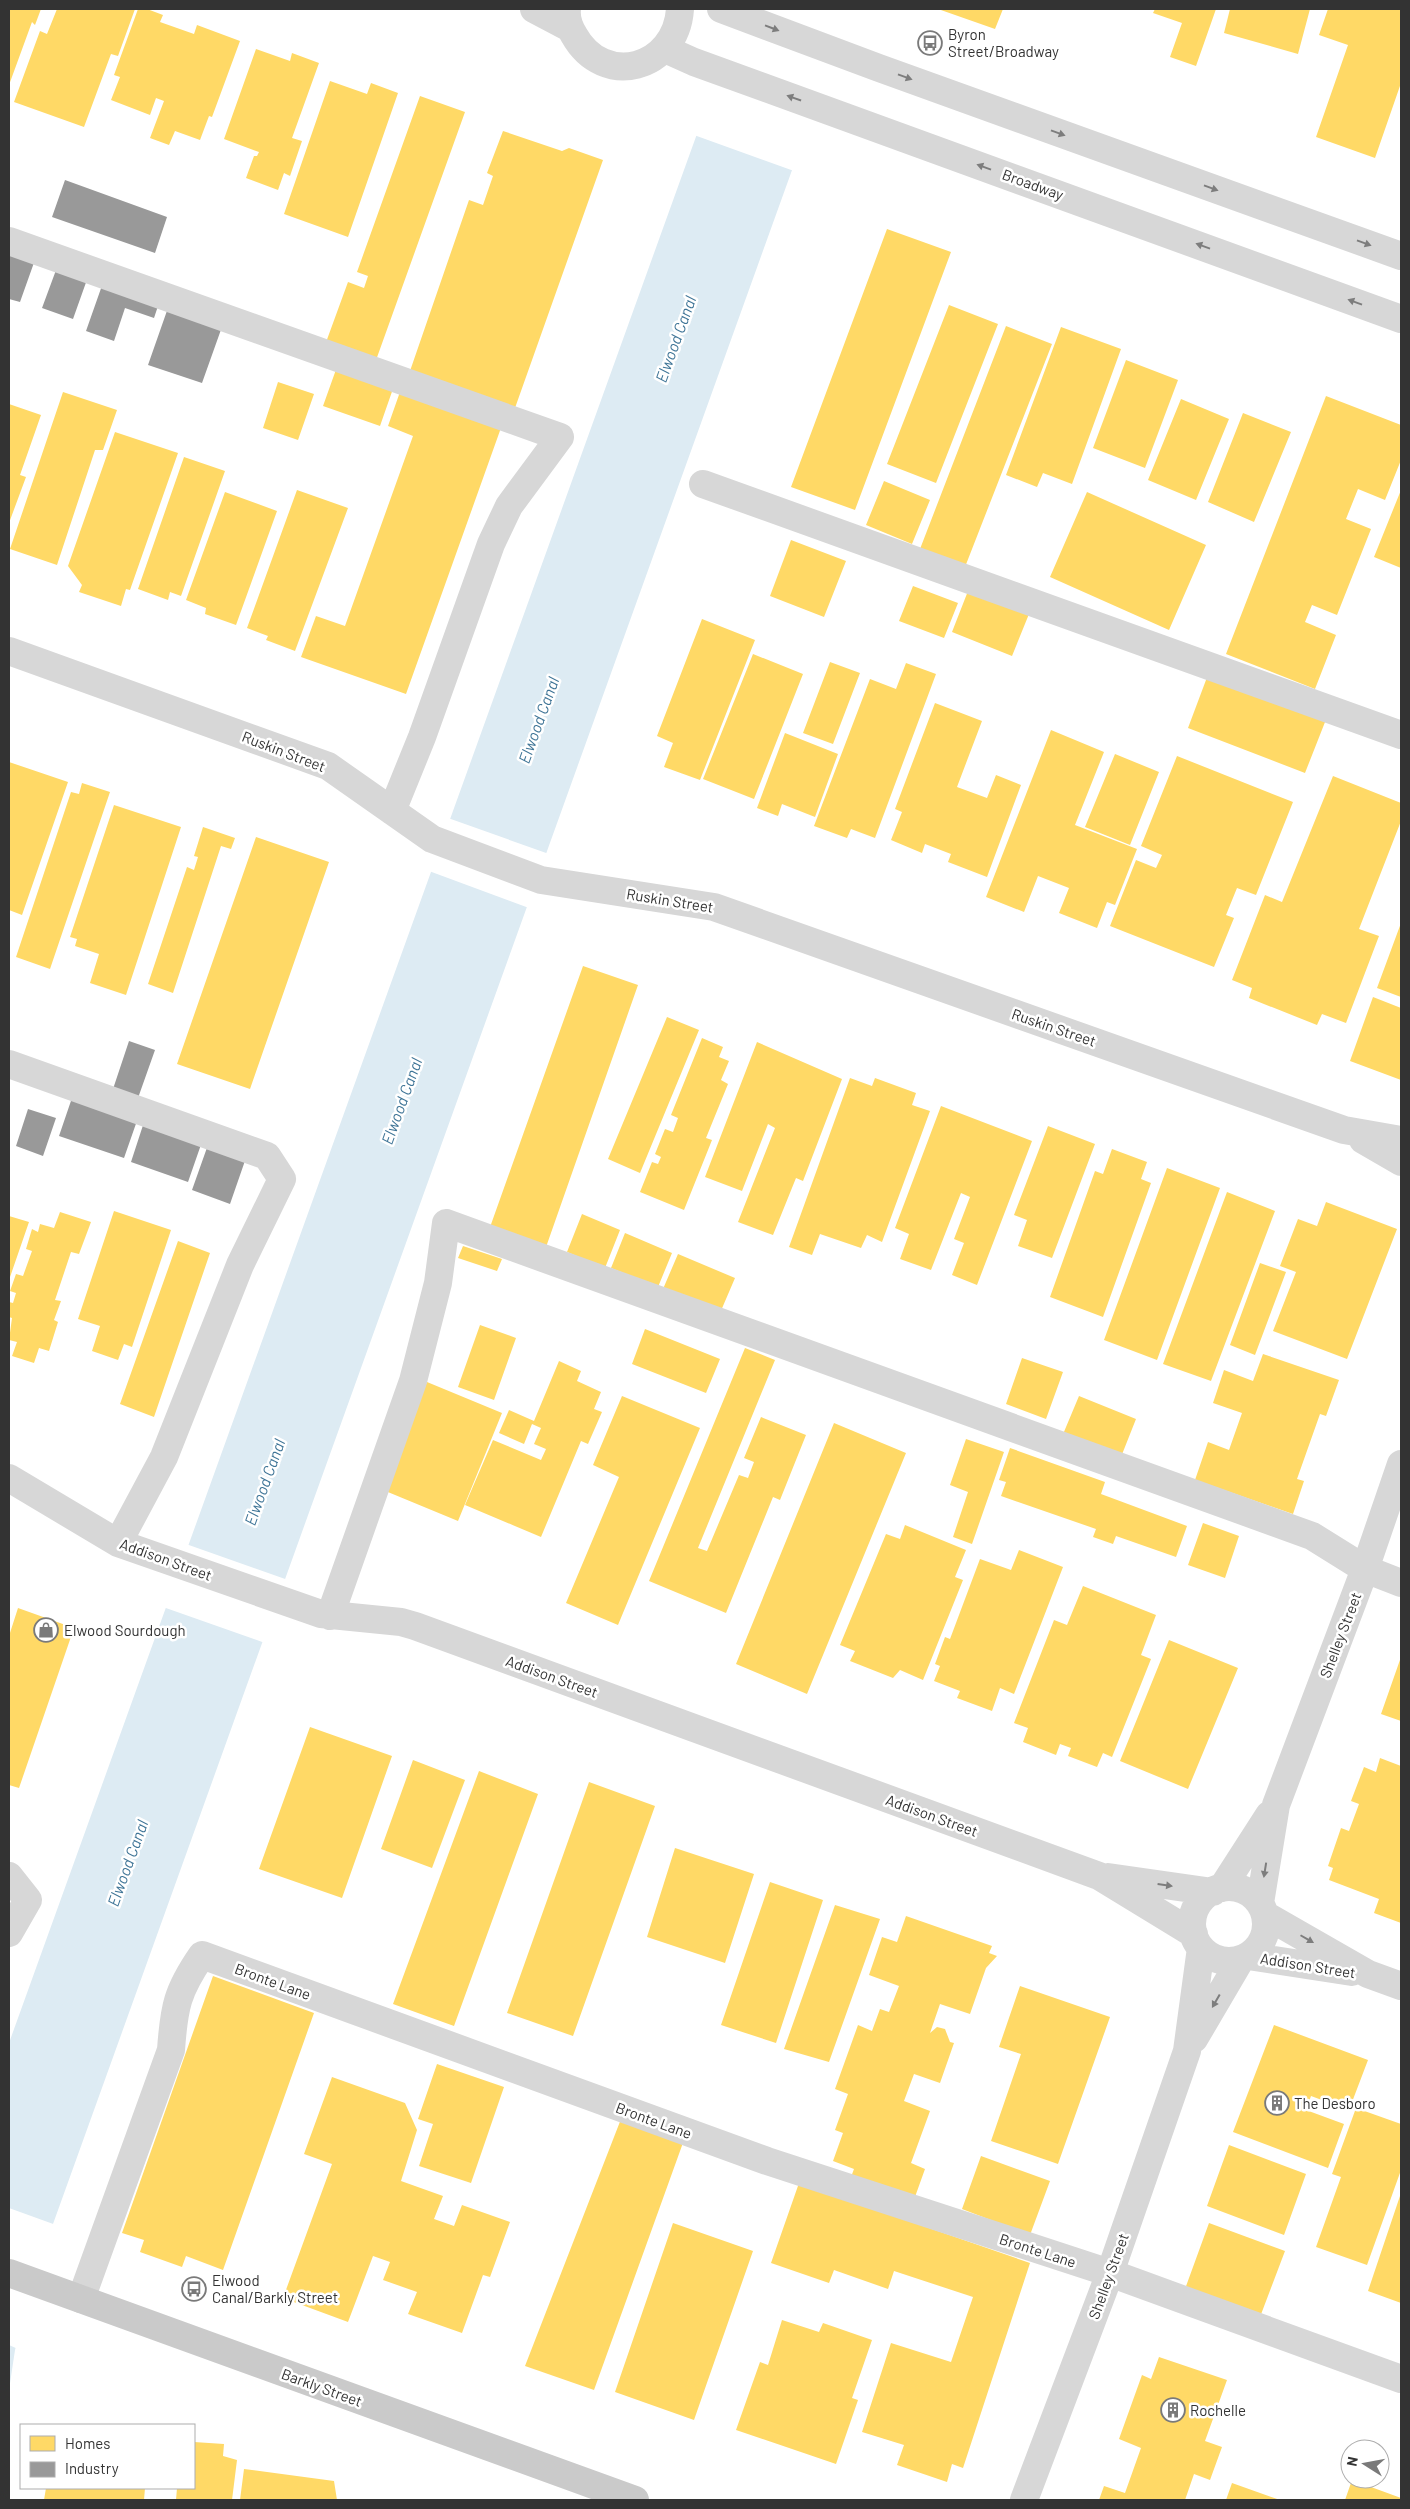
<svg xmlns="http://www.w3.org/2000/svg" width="1410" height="2509" font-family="Barlow,sans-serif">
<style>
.water{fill:#ddebf3}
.pier{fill:#fff}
.homes{fill:#ffd966}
.industry{fill:#999}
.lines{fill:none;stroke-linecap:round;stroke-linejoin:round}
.minor{stroke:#d7d7d7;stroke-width:28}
.major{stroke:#cacaca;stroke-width:28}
.oneway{fill:#7d7d7d}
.labels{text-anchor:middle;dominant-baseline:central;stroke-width:5;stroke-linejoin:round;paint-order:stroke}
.poi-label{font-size:15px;fill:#333;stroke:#fff;text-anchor:start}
.street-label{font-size:15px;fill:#333;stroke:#fff}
.water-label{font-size:16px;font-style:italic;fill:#3f7597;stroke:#fff}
</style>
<rect width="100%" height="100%" fill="#fff"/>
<!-- water -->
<path class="water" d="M742,9H850L53,2224L15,2350L9,2390V2043Z"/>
<!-- pier -->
<path class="pier" d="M740,9H853L794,171L694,135Z
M448,818L549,854L529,908L429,871Z
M186,1544L288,1580L265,1643L163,1607Z
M9,2208L56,2225L18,2349L9,2345Z"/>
<!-- homes -->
<path class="homes" d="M9,9H41L35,25L32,22L9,85Z
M57,9H135L118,56L111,54L84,127L14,102L40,31L47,34Z
M138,9H147L163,15L160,22L194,34L197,25L240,41L212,117L209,116L200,140L175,131L169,145L150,138L164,101L156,98L150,115L111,100L120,77L114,75Z
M938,9H1003L995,29Z
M1155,9H1216L1196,66L1170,57L1182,23L1153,13Z
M1230,9H1310L1298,54L1224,33Z
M1328,9H1401V83L1375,158L1316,137L1348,45L1319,35Z
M256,49L290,61L292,53L319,63L292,138L302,141L290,176L284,173L278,190L246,178L254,156H257L259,152L224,139Z
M330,81L367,94L371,83L398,93L348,237L284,214Z
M420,96L465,112L375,363L325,345L348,282L364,288L368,276L357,272Z
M503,131L562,151L569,148L603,160L515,408L410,371L469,200L483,205L493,176L487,173Z
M887,229L951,252L855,510L791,487Z
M949,305L998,324L936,483L887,464Z
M1006,326L1052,344L965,567L920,549Z
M1061,327L1121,349L1072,484L1043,473L1037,487L1006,475Z
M1126,360L1178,380L1145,468L1093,448Z
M338,364L395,383L380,426L323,406Z
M278,382L314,394L298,440L263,428Z
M401,389L502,425L406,694L301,657L316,616L345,626L413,436L388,426Z
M63,392L117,410L103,450H95L57,565L10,549Z
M1326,396L1401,425V460L1385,500L1358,489L1346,519L1371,529L1337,615L1312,605L1305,622L1336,635L1315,689L1226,654Z
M1181,399L1229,419L1196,500L1148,480Z
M9,404L41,415L20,475L26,477L9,523Z
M1243,413L1291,432L1254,522L1208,502Z
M115,432L178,453L130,590L126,589L121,606L79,592L82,585L68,566Z
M184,457L225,471L181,596L170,592L168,600L138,589Z
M884,481L930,500L912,544L866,525Z
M297,490L348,508L295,651L266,640L268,636L247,628Z
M1401,490V568L1374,557Z
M225,492L277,511L236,625L205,614L206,608L186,600Z
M1087,492L1206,545L1169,630L1050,577Z
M791,540L846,561L824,617L770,596Z
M913,586L958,603L944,638L899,621Z
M968,591L1029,614L1012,656L952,632Z
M702,619L755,640L700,780L664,767L673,743L657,736Z
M753,654L803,674L754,799L703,779Z
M830,662L860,673L833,744L803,733Z
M906,663L936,674L875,838L851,829L847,838L814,826L870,679L896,689Z
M1209,672L1327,717L1305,773L1188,728Z
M935,703L982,721L957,787L987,798L996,775L1021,785L987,877L948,862L951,854L925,844L922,853L891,840L902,812L895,809Z
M1051,730L1104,752L1075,825L1137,849L1115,905L1107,902L1097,928L1059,913L1069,888L1038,876L1024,912L986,897Z
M785,733L838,754L815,817L782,804L778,816L757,808Z
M1115,754L1159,772L1130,845L1085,827Z
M1177,756L1293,802L1256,895L1237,888L1226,915L1234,918L1214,967L1110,926L1136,860L1156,868L1162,855L1141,846Z
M9,762L68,782L22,915L9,910Z
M1333,776L1401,803V821L1359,929L1379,936L1346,1023L1322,1014L1317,1025L1249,998L1252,988L1232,980L1265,895L1282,902Z
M82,783L110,792L50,969L16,957L71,792L79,794Z
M114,805L181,827L126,995L90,983L99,954L75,946L77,939L70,937Z
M203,827L235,838L231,849L221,846L173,993L148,984L187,867L194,870L198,857L194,856Z
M256,837L329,862L250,1089L177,1064Z
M1401,923V997L1377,988Z
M583,966L638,985L545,1250L489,1230Z
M1373,997L1401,1008V1080L1350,1061Z
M667,1017L699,1030L640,1173L608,1159Z
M702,1038L723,1047L719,1057L729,1061L721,1080L728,1084L706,1138L712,1140L684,1210L640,1192L652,1162L658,1164L661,1157L655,1154L665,1129L673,1132L678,1118L671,1115Z
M757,1042L842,1079L803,1181L796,1178L773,1235L738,1222L775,1128L768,1124L742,1191L705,1177Z
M850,1078L872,1086L875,1078L916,1093L912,1105L930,1111L882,1242L867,1235L861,1248L820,1234L812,1255L789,1247Z
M941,1106L1032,1141L977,1285L952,1275L964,1243L954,1239L970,1197L961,1193L931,1270L900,1259L909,1234L895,1228Z
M1048,1126L1095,1144L1052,1258L1018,1246L1027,1220L1014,1215Z
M1112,1149L1147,1162L1141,1179L1151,1183L1103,1317L1050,1297L1095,1171L1103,1174Z
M1167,1168L1220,1188L1157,1360L1104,1340Z
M1227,1192L1275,1211L1211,1381L1163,1364Z
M1326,1202L1397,1229L1347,1359L1273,1331L1296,1272L1280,1266L1298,1219L1317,1226Z
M114,1211L171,1230L132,1347L124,1344L118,1360L92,1351L100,1326L78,1319Z
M60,1212L91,1222L79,1254L71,1252L55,1300L61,1301L54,1320L58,1322L49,1351L39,1348L34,1363L12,1356L17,1342L9,1340L12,1318L9,1317V1302L13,1303L16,1293L10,1291L16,1274L23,1276L32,1251L26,1249L32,1229L38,1232L40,1224L54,1228Z
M582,1214L620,1230L605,1268L567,1252Z
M9,1216L29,1222L9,1280Z
M625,1233L672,1253L658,1287L611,1268Z
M178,1241L210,1253L154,1417L120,1404Z
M463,1246L502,1259L497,1271L458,1258Z
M678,1254L735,1278L720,1313L663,1289Z
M1260,1263L1286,1272L1255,1355L1230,1345Z
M480,1325L516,1338L494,1400L458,1387Z
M645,1329L720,1359L706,1393L632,1364Z
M745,1348L775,1360L698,1548L707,1551L739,1475L748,1478L754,1462L744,1458L761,1417L806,1435L780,1500L773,1497L726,1613L649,1581Z
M1263,1354L1339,1380L1326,1416L1320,1414L1297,1479L1304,1481L1293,1514L1195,1480L1208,1442L1229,1450L1242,1413L1213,1403L1224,1370L1253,1381Z
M1022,1358L1063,1372L1046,1419L1006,1404Z
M559,1361L581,1371L577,1381L601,1392L594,1409L602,1412L588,1444L581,1441L541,1537L465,1505L493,1440L541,1460L546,1449L534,1444L541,1428L532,1424L524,1444L499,1433L509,1410L534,1421Z
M427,1382L502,1413L458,1521L383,1490Z
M622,1396L700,1428L618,1625L566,1603L619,1477L593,1465Z
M1079,1396L1136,1419L1119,1462L1061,1439Z
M834,1423L906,1453L807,1694L736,1664Z
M966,1439L1004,1452L972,1544L953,1537L968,1492L950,1485Z
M1010,1448L1105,1482L1101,1494L1187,1526L1176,1557L1116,1536L1113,1544L1093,1537L1096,1529L1001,1496L1006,1482L999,1480Z
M1203,1523L1239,1536L1225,1578L1188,1565Z
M905,1525L966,1550L955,1577L963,1580L923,1680L900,1670L893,1678L850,1661L855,1651L840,1645L886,1534L900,1539Z
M1019,1550L1063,1567L1014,1694L1000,1688L992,1711L957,1698L960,1691L934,1681L940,1666L935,1664L945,1637L950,1639L980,1559L1011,1570Z
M1083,1586L1156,1615L1141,1655L1151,1659L1112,1757L1103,1753L1097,1767L1068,1756L1071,1748L1060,1744L1056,1755L1023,1742L1028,1728L1014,1723L1054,1620L1067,1625Z
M18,1608L74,1628L19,1788L9,1785V1636Z
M1169,1640L1238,1668L1188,1789L1120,1761Z
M1401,1657V1721L1381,1714Z
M310,1727L392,1756L342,1898L259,1869Z
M1380,1758L1401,1766V1923L1374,1913L1379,1899L1329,1880L1333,1868L1328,1866L1341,1828L1349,1831L1359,1804L1351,1801L1364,1767L1376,1772Z
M413,1760L465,1780L432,1868L381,1849Z
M479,1771L538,1794L454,2026L393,2004Z
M589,1782L655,1806L573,2036L507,2013Z
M675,1848L754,1874L725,1963L647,1937Z
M770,1882L823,1900L776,2043L721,2025Z
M835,1905L880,1919L829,2062L784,2049Z
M906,1916L992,1946L989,1953L997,1956L986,1968L970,2014L940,2004L930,2033L937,2027L945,2029L950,2042L954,2043L940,2083L914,2074L904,2101L930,2111L911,2163L925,2169L911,2208L848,2185L854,2169L833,2161L843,2133L835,2130L848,2094L835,2089L858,2025L872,2031L880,2009L889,2012L899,1986L869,1975L882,1937L897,1942Z
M213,1976L314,2013L223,2270L186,2256L182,2267L140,2252L144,2240L122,2233Z
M1020,1986L1110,2017L1058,2164L991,2141L1021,2054L999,2047Z
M1274,2025L1368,2060L1349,2110L1311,2096L1306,2110L1344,2124L1328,2168L1233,2132Z
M437,2064L504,2087L471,2183L419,2166L433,2124L418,2119Z
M332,2077L405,2103L417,2130L401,2181L443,2196L434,2219L454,2226L462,2205L510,2222L490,2277L483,2275L462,2333L408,2314L417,2292L383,2280L390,2262L373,2256L348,2322L283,2298L332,2164L304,2154Z
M1356,2108L1401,2124V2170L1367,2265L1316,2247L1341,2177L1332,2174Z
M621,2119L684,2140L594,2390L525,2366Z
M1229,2145L1306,2174L1284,2235L1207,2206Z
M981,2156L1050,2181L1030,2235L962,2209Z
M799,2183L1030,2263L963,2468L952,2464L947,2482L897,2465L904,2445L862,2432L891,2343L951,2362L973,2297L894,2271L888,2289L834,2270L829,2283L771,2263Z
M1401,2193V2303L1368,2291Z
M673,2223L753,2251L694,2420L615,2392Z
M1209,2223L1285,2251L1260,2317L1185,2289Z
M782,2320L819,2332L823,2323L872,2340L852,2398L858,2400L836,2464L736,2430L760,2362L768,2365Z
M1159,2357L1227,2380L1205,2441L1222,2447L1210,2480L1194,2474L1185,2500H1099L1104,2486L1125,2493L1141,2448L1119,2439L1142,2375L1151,2379Z
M194,2442L224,2444L223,2456L237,2460L232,2500H176L177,2488H194Z
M244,2469L334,2481L337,2500H240Z
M1352,2480L1401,2498V2500H1345Z
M1232,2483L1280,2500H1226Z
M46,2488H145L144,2500H44Z"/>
<!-- industry -->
<path class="industry" d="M65,180L167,217L155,253L52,217Z
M9,248L36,257L20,302L9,299Z
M59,262L89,274L73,319L42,308Z
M105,277L161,297L154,318L125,308L114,341L86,331Z
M169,305L223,324L202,383L148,365Z
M129,1041L155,1050L138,1098L113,1089Z
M74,1092L139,1115L124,1158L59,1136Z
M28,1109L56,1118L43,1156L16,1146Z
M146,1116L204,1136L188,1182L131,1162Z
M209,1142L247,1155L230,1204L192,1190Z"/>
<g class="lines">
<!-- minor -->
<path class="minor" d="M534,9L570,28
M567,9C566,18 569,27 574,35C604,89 676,69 680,9
M721,9L879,68L1401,256
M665,49L694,62L1401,319
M9,241L560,437L509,506L491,544L422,737L392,811
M703,484L1401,735
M9,651L328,766L432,839L541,880L714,907L1344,1130L1401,1140
M9,1064L267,1156L282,1179L240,1265L164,1457L118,1543
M1363,1140L1401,1162
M9,1478L118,1543L321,1614L401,1622L415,1626L1099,1876L1194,1934
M330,1616L413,1381L438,1283L446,1223L1312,1536L1365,1569L1401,1583
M9,1876L28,1900L9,1933
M1108,1877L1213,1892
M1192 1924a37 37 0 1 1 74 0a37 37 0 1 1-74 0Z
M1222,1888L1269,1815
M1260,1903L1276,1805L1365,1569L1401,1464
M1265,1915L1368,1974L1401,1986
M1248,1956L1352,1972
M1194,2039L1241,1959
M81,2299L171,2050C174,2007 177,1991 202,1955L767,2161L1110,2273L1401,2379
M1024,2500L1110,2273L1187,2051L1201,1948"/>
<!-- major -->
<path class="major" d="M9,2273L635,2500"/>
</g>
<!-- one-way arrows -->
<defs><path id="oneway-solid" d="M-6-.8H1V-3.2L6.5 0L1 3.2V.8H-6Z" transform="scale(1.25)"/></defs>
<g class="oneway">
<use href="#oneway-solid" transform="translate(772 28) rotate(21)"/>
<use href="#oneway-solid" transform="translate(905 77) rotate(20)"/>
<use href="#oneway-solid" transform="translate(794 98) rotate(-161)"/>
<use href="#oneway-solid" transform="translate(1058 133) rotate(20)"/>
<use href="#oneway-solid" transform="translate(984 167) rotate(-160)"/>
<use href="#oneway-solid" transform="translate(1211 188) rotate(20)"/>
<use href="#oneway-solid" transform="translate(1364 243) rotate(20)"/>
<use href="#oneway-solid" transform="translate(1203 246) rotate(-160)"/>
<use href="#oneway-solid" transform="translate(1355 302) rotate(-160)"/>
<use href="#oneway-solid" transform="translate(1265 1870) rotate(99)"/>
<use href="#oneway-solid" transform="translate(1165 1885) rotate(8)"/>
<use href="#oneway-solid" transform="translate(1307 1939) rotate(30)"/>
<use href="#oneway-solid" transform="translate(1216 2001) rotate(120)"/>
</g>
<!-- icons -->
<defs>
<g id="bus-ring" transform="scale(1.25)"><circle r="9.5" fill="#fff" stroke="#7a7a7a" stroke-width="1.5"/><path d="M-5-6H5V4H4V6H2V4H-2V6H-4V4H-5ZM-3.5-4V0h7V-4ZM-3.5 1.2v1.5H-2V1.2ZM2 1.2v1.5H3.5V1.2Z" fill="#7a7a7a"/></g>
<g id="shop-ring" transform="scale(1.25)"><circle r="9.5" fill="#fff" stroke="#7a7a7a" stroke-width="1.5"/><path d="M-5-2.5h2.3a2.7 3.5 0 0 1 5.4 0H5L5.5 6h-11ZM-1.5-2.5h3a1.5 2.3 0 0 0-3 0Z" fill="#7a7a7a"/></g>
<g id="building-ring" transform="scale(1.25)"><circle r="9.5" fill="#fff" stroke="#7a7a7a" stroke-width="1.5"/><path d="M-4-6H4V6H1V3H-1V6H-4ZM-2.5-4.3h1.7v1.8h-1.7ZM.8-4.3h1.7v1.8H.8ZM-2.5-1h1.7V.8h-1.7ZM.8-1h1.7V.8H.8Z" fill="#7a7a7a"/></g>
</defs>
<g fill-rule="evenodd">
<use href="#bus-ring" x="930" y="43"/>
<use href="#shop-ring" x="46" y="1630"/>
<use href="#building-ring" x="1277" y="2103"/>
<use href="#bus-ring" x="194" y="2289"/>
<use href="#building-ring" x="1173" y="2410"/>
</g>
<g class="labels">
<!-- poi labels -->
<g class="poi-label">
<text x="948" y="34">Byron<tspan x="948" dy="17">Street/Broadway</tspan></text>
<text x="64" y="1630">Elwood Sourdough</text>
<text x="1294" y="2103">The Desboro</text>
<text x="212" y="2280">Elwood<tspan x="212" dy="17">Canal/Barkly Street</tspan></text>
<text x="1190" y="2410">Rochelle</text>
</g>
<!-- street labels -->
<g class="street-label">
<text transform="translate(1033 184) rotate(20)">Broadway</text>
<text transform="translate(284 751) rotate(21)">Ruskin Street</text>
<text transform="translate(670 900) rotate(9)">Ruskin Street</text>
<text transform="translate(1054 1027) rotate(19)">Ruskin Street</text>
<text transform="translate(166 1559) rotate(20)">Addison Street</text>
<text transform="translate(1340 1635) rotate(-69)">Shelley Street</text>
<text transform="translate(552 1676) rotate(20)">Addison Street</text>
<text transform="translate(932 1815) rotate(20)">Addison Street</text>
<text transform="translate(1308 1965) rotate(9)">Addison Street</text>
<text transform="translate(273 1981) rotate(20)">Bronte Lane</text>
<text transform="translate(654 2120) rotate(20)">Bronte Lane</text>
<text transform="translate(1038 2250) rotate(18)">Bronte Lane</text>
<text transform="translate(1108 2276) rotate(-70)">Shelley Street</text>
<text transform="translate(322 2387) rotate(20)">Barkly Street</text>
</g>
<!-- water labels -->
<g class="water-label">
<text transform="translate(675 339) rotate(-70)">Elwood Canal</text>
<text transform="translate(538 720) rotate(-70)">Elwood Canal</text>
<text transform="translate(401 1101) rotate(-70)">Elwood Canal</text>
<text transform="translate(264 1482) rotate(-70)">Elwood Canal</text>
<text transform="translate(127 1863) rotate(-70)">Elwood Canal</text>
</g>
</g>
<!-- border -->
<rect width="1410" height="2509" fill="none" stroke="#333333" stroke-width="20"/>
<!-- legend -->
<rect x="20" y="2424" width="175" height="65" fill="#ffffff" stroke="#adadad"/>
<rect x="30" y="2436" width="25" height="15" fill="#ffd966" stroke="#adadad"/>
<text x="65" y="2449" font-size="15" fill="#333333">Homes</text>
<rect x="30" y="2462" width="25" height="15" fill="#999999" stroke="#adadad"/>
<text x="65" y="2474" font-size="15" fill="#333333">Industry</text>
<!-- north arrow -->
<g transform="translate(1365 2464) rotate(281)"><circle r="24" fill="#ffffff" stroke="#adadad"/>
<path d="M0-4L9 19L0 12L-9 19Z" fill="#7a7a7a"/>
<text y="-8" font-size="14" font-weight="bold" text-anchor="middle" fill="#333333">N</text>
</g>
</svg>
